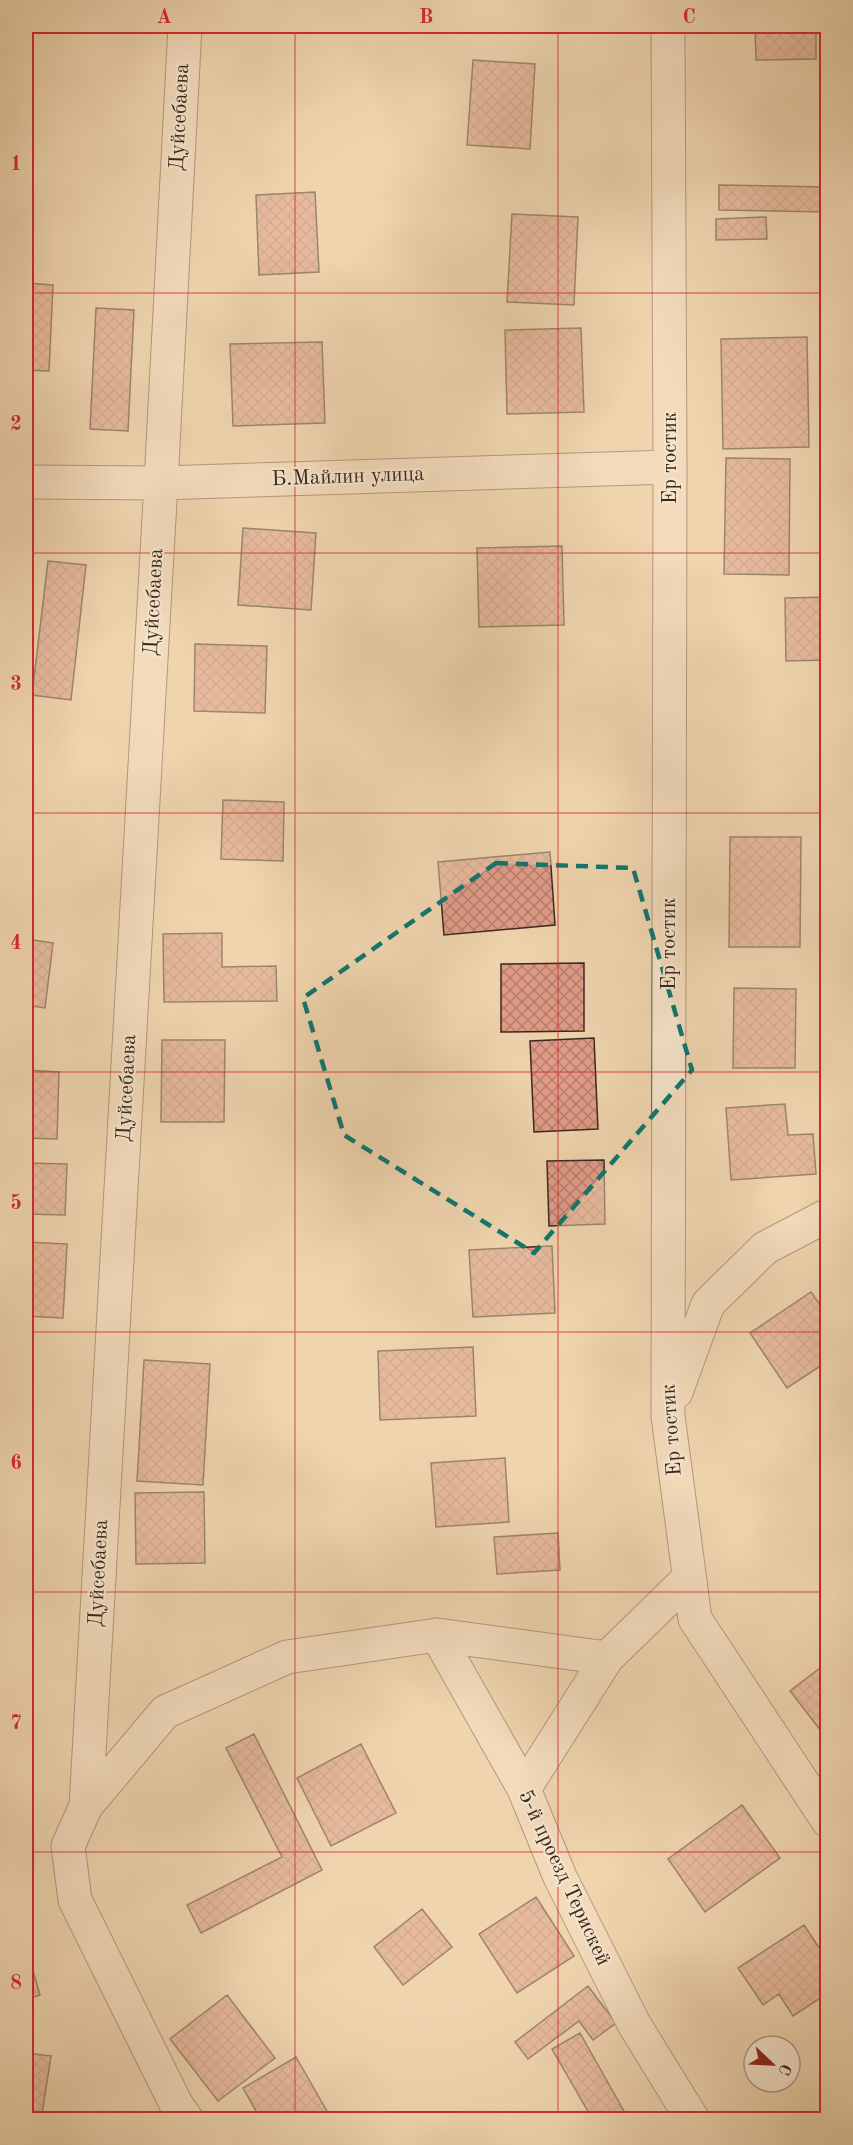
<svg xmlns="http://www.w3.org/2000/svg" width="853" height="2145" font-family="'Old Standard TT',serif">
<style>
.building{fill:url(#building-cross-hatch);stroke:#39281e;stroke-width:1.5}
.lines{fill:none;stroke-linecap:round;stroke-linejoin:round}
.minor-casing{stroke:#665342;stroke-width:35}
.minor{stroke:#f5e3ca;stroke-width:33}
.marked{fill:none;stroke:#0f766e;stroke-width:4.5;stroke-dasharray:12 8;stroke-linejoin:round}
.grid{fill:none;stroke:#d62828;stroke-width:1.5;stroke-opacity:0.55}
.labels{text-anchor:middle;dominant-baseline:central;stroke-width:4.5;stroke-linejoin:round;paint-order:stroke}
.street-label{font-size:21px;fill:#39281e;stroke:#f5e3ca}
.neatline{fill:none;stroke:#d62828;stroke-width:2}
.grid-label{font-size:20px;text-anchor:middle;font-weight:bold;fill:#d62828}
</style>
<defs>
<pattern id="building-cross-hatch" width="8" height="8" patternUnits="userSpaceOnUse" patternTransform="scale(1.5)"><rect width="8" height="8" fill="#e19c88"/><path d="M0 0l8 8M0 8l8-8" fill="none" stroke="#b77f6f"/></pattern>
</defs>
<rect width="100%" height="100%" fill="#efd4ae"/>
<filter id="stains"><feTurbulence type="fractalNoise" baseFrequency=".00333" numOctaves="4"/><feColorMatrix values="0 0 0 0 .2 0 0 0 0 .09 0 0 0 0 .02 0 0 0 .5 -.17"/></filter>
<radialGradient id="worn" r=".72"><stop offset=".6" stop-color="#630" stop-opacity="0"/><stop offset="1" stop-color="#630" stop-opacity=".3"/></radialGradient>
<!-- building -->
<path class="building" d="M259,26H338V27L259,29Z
M755,26H816V59L756,60Z
M473,60L535,64L530,149L467,145Z
M719,185L828,187V212L719,210Z
M315,192L319,272L259,275L256,195Z
M512,214L578,217L574,305L507,302Z
M766,217L767,239L716,240V219Z
M26,283L53,285L49,371L26,370Z
M96,308L134,310L128,431L90,429Z
M581,328L584,412L507,414L505,330Z
M807,337L809,447L723,449L721,339Z
M322,342L325,423L233,426L230,344Z
M726,458L790,459L789,575L724,574Z
M243,528L316,533L311,610L238,605Z
M562,546L564,625L479,627L477,548Z
M48,561L86,565L71,700L32,695Z
M828,597V660L786,661L785,598Z
M195,644L267,646L265,713L194,711Z
M223,800L284,802L283,861L221,859Z
M730,837H801L800,947H729Z
M550,852L555,925L444,935L438,862Z
M222,933V967L276,966L277,1001L164,1002L163,934Z
M26,939L53,943L45,1008L26,1005Z
M584,963V1031L501,1032V964Z
M734,988L796,989L795,1068H733Z
M594,1038L598,1129L534,1132L530,1041Z
M162,1040H225L224,1122H161Z
M26,1070L59,1072L57,1139L26,1138Z
M785,1104L788,1135L813,1134L816,1174L731,1180L726,1108Z
M604,1160L605,1224L549,1226L547,1161Z
M26,1163L67,1164L65,1215L26,1214Z
M26,1242L67,1244L63,1318L26,1316Z
M552,1246L555,1313L473,1317L469,1250Z
M811,1292L828,1316V1361L787,1388L750,1333Z
M473,1347L476,1416L380,1420L378,1351Z
M144,1360L210,1364L203,1485L137,1481Z
M505,1458L509,1522L436,1527L431,1463Z
M204,1492L205,1563L136,1564L135,1493Z
M558,1533L560,1570L497,1574L494,1537Z
M26,1552H33L31,1617H26Z
M828,1662V1740L790,1691Z
M254,1734L322,1870L201,1933L187,1905L282,1857L226,1748Z
M361,1744L396,1813L331,1846L297,1778Z
M742,1805L780,1858L705,1912L668,1859Z
M536,1897L574,1956L517,1993L479,1934Z
M422,1909L452,1947L403,1985L374,1947Z
M804,1925L828,1961V1993L793,2016L779,1994L763,2005L738,1968Z
M26,1947L40,1995L26,2000Z
M588,1986L616,2023L593,2040L579,2021L528,2059L515,2042Z
M227,1995L275,2058L218,2101L170,2039Z
M580,2033L629,2120H593L552,2049Z
M26,2053L51,2056L41,2120H26Z
M296,2057L332,2120H261L243,2088Z"/>
<g class="lines">
<!-- minor casing -->
<g class="minor-casing">
<path id="minor" d="M185,26L161,483L86,1806L68,1846L75,1900L176,2104L187,2120
M668,26L670,467L668,1416L695,1619L828,1821
M26,482L161,483L670,467
M676,1392L708,1304L765,1248L828,1215
M437,1635L524,1789L560,1877L634,2024L693,2120
M524,1789L607,1658
M86,1806L165,1712L287,1657L437,1635L607,1658L689,1578"/>
</g>
<!-- minor -->
<use href="#minor" class="minor"/>
</g>
<!-- marked area -->
<path d="M0 0H853V2145H0ZM496,863L633,868L692,1070L534,1253L344,1135L303,998Z" fill="#efd4ae" fill-opacity=".55" fill-rule="evenodd"/>
<path class="marked" d="M496,863L633,868L692,1070L534,1253L344,1135L303,998Z"/>
<!-- grid -->
<path class="grid" d="M295,26V2120M558,26V2120M26,293H828M26,553H828M26,813H828M26,1072H828M26,1332H828M26,1592H828M26,1852H828"/>
<g class="labels">
<!-- street labels -->
<g class="street-label">
<text transform="translate(180 117) rotate(-87)">Дуйсебаева</text>
<text transform="translate(670 458) rotate(-90)">Ер тостик</text>
<text transform="translate(348 477) rotate(-2)">Б.Майлин улица</text>
<text transform="translate(154 602) rotate(-87)">Дуйсебаева</text>
<text transform="translate(669 944) rotate(-90)">Ер тостик</text>
<text transform="translate(127 1088) rotate(-87)">Дуйсебаева</text>
<text transform="translate(672 1430) rotate(-94)">Ер тостик</text>
<text transform="translate(99 1573) rotate(-87)">Дуйсебаева</text>
<text transform="translate(564 1878) rotate(65)">5-й проезд Терискей</text>
</g>
</g>
<!-- margin -->
<rect width="853" height="2145" fill="none" stroke="#efd4ae" stroke-width="66"/>
<!-- north arrow -->
<g transform="translate(772 2064) rotate(113)"><circle r="28" fill="#f5e3ca" stroke="#aa9885" stroke-width="1.5"/>
<path d="M0-4.5L10 22L0 15L-10 22Z" fill="#8f2418"/>
<text y="-9" font-size="16" font-weight="bold" text-anchor="middle" fill="#39281e">С</text>
</g>
<rect x="33" y="33" width="787" height="2079" class="neatline"/>
<g class="grid-label">
<text x="164" y="23">A</text>
<text x="426" y="23">B</text>
<text x="689" y="23">C</text>
<text x="16" y="170">1</text>
<text x="16" y="430">2</text>
<text x="16" y="690">3</text>
<text x="16" y="949">4</text>
<text x="16" y="1209">5</text>
<text x="16" y="1469">6</text>
<text x="16" y="1729">7</text>
<text x="16" y="1989">8</text>
</g>
<rect width="100%" height="100%" filter="url(#stains)"/>
<rect width="100%" height="100%" fill="url(#worn)"/>
</svg>
